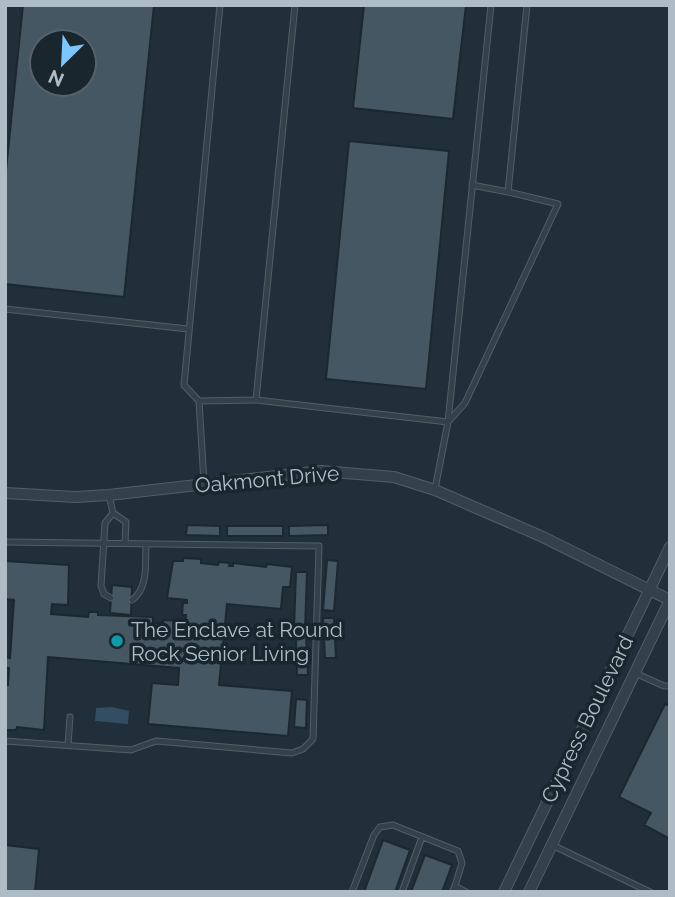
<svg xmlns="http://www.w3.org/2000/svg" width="675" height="897" font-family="Raleway,sans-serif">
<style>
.water{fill:#324e62}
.building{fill:#455763;stroke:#1b2830;stroke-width:2;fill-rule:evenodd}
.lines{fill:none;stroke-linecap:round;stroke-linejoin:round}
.service-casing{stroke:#515f67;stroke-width:7}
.minor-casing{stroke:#515f67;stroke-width:12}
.service{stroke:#33414a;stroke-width:5}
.minor{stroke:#33414a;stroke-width:10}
.culture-dot{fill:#0f9aa8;stroke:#19262e;stroke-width:2.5}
.labels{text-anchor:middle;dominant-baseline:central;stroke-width:7;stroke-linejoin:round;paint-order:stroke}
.street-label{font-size:21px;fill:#aebcc6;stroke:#19262e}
.poi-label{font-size:21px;fill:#aebcc6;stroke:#19262e;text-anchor:start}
</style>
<rect width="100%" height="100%" fill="#202f39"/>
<!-- water -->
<path class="water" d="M112,707L129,711L128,724L95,721L96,708Z"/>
<!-- building -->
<path class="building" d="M23,5H154L124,297L5,284V180ZM42,42H84V84H42Z
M364,5H466L453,119L353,108Z
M349,141L449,151L426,389L326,379Z
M187,525L220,526V536L186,535Z
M328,525V535L289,536V526Z
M227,526H283V536H227Z
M183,558L201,559V563L218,565L219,562L230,563L229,566H233V563L266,567L267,564L292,567L290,587H283L281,609L227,604L219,685L292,691L288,736L148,724L152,683L178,685L179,668L48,657L44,730L17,727L16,730H5V685H8L9,668H5L6,657L10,658L14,600L5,599V561L69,565L68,605L52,604L51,614L88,617L89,612H98V615L153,617V623H163V620L181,621L180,624H185L186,615H182L183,603H187V600L167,598L173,561H183Z
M327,560L338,561L334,611L323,610Z
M296,572H307L305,630L294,629Z
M112,585L132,587L131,615L110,613Z
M323,618H334L336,658H325Z
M296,636H306L308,675H297Z
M296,699L307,700L306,728L294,727Z
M665,704L670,706V839L644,825L651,813L619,797Z
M383,840L410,850L395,892H364Z
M5,845L39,849L35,892H5Z
M425,855L452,865L442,892H411Z"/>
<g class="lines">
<!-- service casing -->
<g class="service-casing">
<path id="service" d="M472,185L508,192L527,5
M5,309L188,329
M256,400L295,5
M199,401L256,400L448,422L465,403L558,204L508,192
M204,483L199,401L184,385L220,5
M435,489L448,422L491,5
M109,495L113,513L126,522L125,543
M5,542L319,546L313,739L303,749L292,753L156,741L131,750L5,741
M111,598L104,594L101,586L105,523L113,513
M132,600C149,588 145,562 146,544
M635,673L664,686H670
M68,745L70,717
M552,845L650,892
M352,892L374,835L380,827L393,825L458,851L462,863L455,886
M402,892L422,837
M452,892L455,886L466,892"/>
</g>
<!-- minor casing -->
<g class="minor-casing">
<path id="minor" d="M5,493L75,497L109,495L321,471L394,477L435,490L543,537L670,600
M504,892L670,547
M529,892L670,600"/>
</g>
<!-- service -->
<use href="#service" class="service"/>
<!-- minor -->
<use href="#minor" class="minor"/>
</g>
<!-- markers -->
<circle class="culture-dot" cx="117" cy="641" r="7"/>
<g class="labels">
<!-- street labels -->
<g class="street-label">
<text transform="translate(267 479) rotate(-5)">Oakmont Drive</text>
<text transform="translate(587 719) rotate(-64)">Cypress Boulevard</text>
</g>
<!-- poi labels -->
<g class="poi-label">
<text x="131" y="629">The Enclave at Round<tspan x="131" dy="24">Rock Senior Living</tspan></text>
</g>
</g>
<!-- border -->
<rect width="675" height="897" fill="none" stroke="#aebcc6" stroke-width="14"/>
<!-- north arrow -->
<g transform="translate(63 63) rotate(204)"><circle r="33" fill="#19262e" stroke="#55626b" stroke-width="2"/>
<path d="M0-5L12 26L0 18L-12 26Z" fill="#7cc5fd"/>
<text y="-10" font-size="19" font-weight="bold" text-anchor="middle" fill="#aebcc6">N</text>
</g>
</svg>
